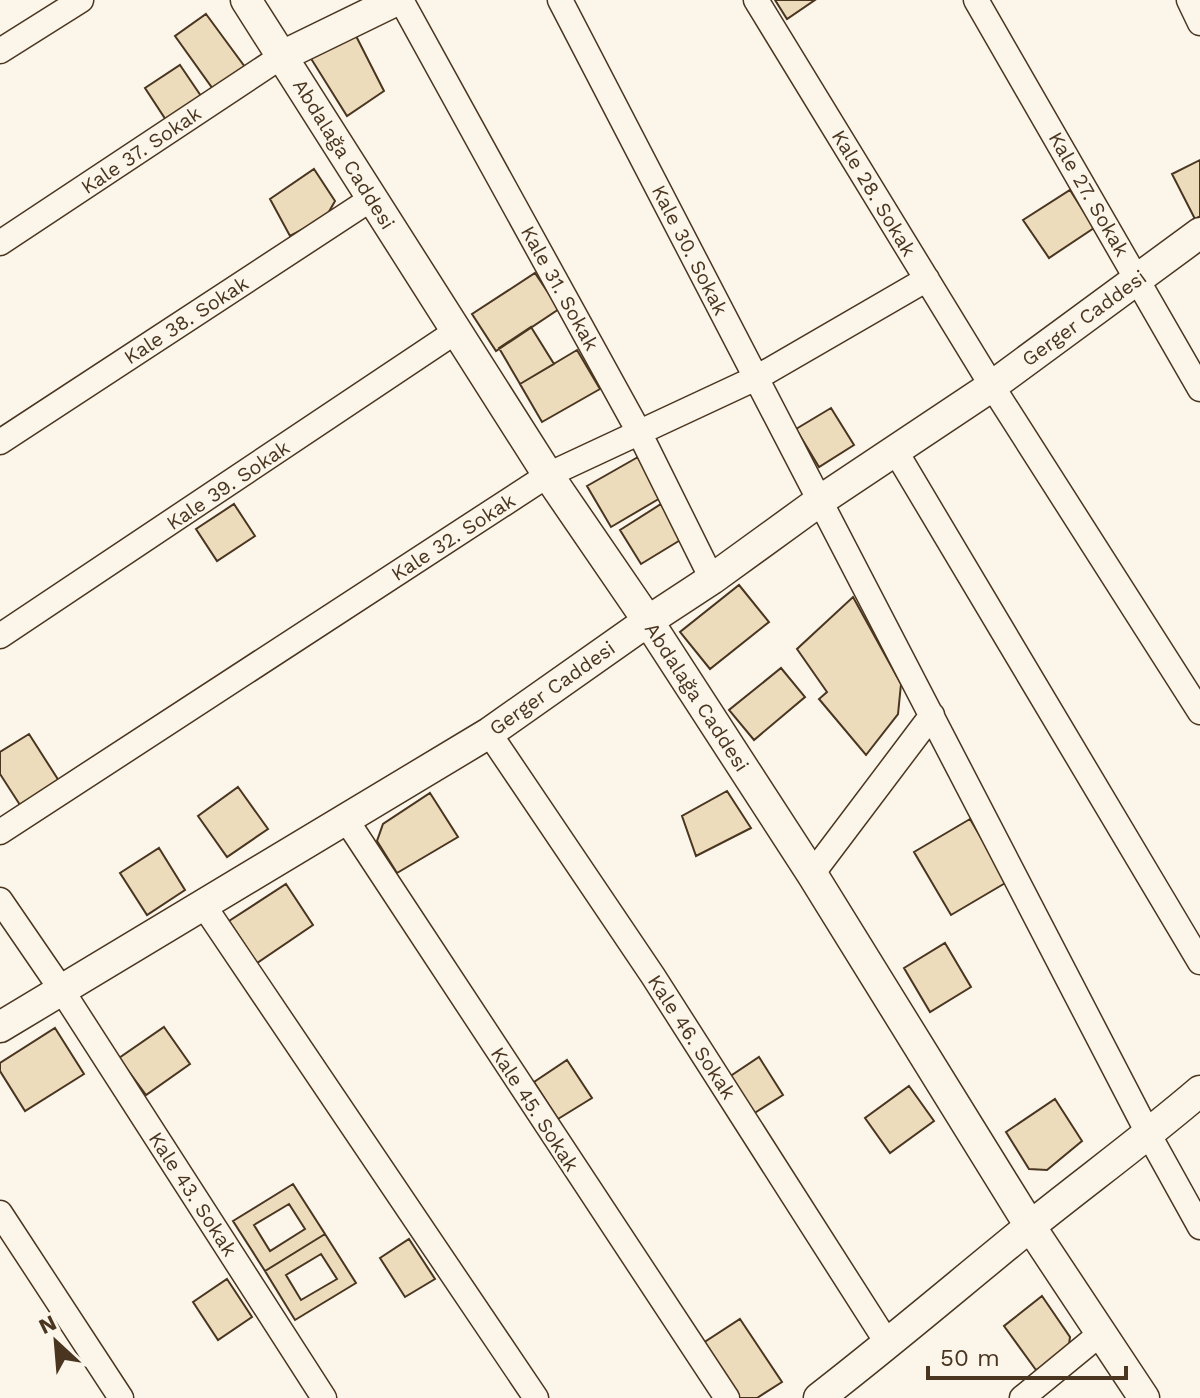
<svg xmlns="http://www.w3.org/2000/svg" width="1200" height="1398" font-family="'Work Sans',sans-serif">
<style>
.building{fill:#ecdcbc;stroke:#4a3520;stroke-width:2;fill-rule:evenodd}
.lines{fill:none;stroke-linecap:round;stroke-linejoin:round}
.minor-casing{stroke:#4a3520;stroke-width:27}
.tertiary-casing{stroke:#4a3520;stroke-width:33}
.minor{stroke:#fbf6e9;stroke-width:24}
.tertiary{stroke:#fbf6e9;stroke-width:30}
.labels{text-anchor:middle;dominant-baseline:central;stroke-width:6;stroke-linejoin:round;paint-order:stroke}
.street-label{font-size:20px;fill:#4a3520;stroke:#fbf6e9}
</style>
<rect width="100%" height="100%" fill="#fbf6e9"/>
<!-- building -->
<path class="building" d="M775,0H815L787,19Z
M206,14L245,67L213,89L175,36Z
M355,34L384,91L347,116L310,57Z
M180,65L201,96L166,120L145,88Z
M1200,160V216L1195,219L1172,174Z
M314,169L335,201L326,217L290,236L270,199Z
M1070,190L1094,228L1049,258L1023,220Z
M535,273L559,309L496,351L472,314Z
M531,327L554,364L520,384L499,348Z
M577,350L600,389L542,422L520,384Z
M831,408L854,445L819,467L796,429Z
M638,457L662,497L611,527L587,486Z
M234,504L255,536L217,561L196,529Z
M661,504L682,539L641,564L620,530Z
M739,585L769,622L710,669L680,632Z
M853,597L901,684L898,714L866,755L819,699L827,692L797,649Z
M781,668L805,697L754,740L729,710Z
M29,734L59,781L20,805L0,774V752Z
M238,787L268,829L227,857L198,816Z
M727,791L751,828L696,856L682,816Z
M430,793L458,837L397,873L377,841L383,824Z
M970,819L1007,882L951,915L914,852Z
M159,848L185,890L147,915L120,873Z
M286,884L313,925L257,963L229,921Z
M945,943L971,987L930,1012L904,968Z
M164,1027L190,1064L146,1095L119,1058Z
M55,1028L84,1074L25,1111L0,1071V1063Z
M759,1057L783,1095L753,1114L729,1077Z
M567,1060L592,1098L558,1119L534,1082Z
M909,1086L934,1121L890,1153L865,1118Z
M1055,1099L1082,1141L1047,1170L1029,1169L1006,1132Z
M293,1184L325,1234L265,1271L233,1221ZM289,1204L305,1229L270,1251L254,1225Z
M325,1234L356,1283L295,1320L265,1271ZM321,1254L337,1279L301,1300L286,1275Z
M409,1239L435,1279L405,1297L380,1258Z
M227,1279L252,1317L218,1340L193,1302Z
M1042,1296L1070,1337L1068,1352L1036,1370L1004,1326Z
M740,1319L782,1382L757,1398H739L703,1343Z"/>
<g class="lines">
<!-- minor casing -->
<g class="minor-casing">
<path id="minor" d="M401,0L639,432L712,579
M560,0L1149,1135L1200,1227
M756,0L992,386L1200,712
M976,0L1200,389
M1189,0L1200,23
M0,51L81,0
M0,243L282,56
M0,442L371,199
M896,452L1200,962
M0,636L455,332
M489,733L653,976L888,1344
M345,818L727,1398
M0,832L548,475L756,378L927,279
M812,874L932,715
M0,900L61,989L324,1398
M202,903L536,1398
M0,1213L121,1398
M1022,1398L1100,1334"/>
</g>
<!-- tertiary casing -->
<g class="tertiary-casing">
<path id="tertiary" d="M246,0L548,475L648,621L812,874L1030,1226L1144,1398
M282,56L397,0
M0,1027L489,733L648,621L712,579L821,500L992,386L1200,233
M819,1398C890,1343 958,1285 1028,1228C1085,1182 1144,1139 1200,1091"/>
</g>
<!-- minor -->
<use href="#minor" class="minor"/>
<!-- tertiary -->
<use href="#tertiary" class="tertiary"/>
</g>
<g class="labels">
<!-- street labels -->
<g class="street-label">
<text transform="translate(141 150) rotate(-34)">Kale 37. Sokak</text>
<text transform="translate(344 154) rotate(58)">Abdalağa Caddesi</text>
<text transform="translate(874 193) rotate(59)">Kale 28. Sokak</text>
<text transform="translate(1089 194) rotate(60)">Kale 27. Sokak</text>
<text transform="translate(690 250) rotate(63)">Kale 30. Sokak</text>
<text transform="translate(560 288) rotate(61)">Kale 31. Sokak</text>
<text transform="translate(1084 318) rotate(-36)">Gerger Caddesi</text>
<text transform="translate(186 320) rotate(-33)">Kale 38. Sokak</text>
<text transform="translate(228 485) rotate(-34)">Kale 39. Sokak</text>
<text transform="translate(453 537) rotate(-33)">Kale 32. Sokak</text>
<text transform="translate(552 688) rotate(-35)">Gerger Caddesi</text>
<text transform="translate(697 697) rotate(57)">Abdalağa Caddesi</text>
<text transform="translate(692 1037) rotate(57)">Kale 46. Sokak</text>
<text transform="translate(535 1109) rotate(57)">Kale 45. Sokak</text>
<text transform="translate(193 1194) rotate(57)">Kale 43. Sokak</text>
</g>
</g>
<!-- north arrow -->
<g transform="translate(56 1342) rotate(334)" stroke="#fbf6e9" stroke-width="6" paint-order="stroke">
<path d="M0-6L14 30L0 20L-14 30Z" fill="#4a3520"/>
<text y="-12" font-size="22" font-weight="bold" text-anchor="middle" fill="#4a3520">N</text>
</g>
<!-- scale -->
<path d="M928 1366v12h198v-12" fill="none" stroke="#4a3520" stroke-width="4"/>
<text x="940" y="1366" font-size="24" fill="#4a3520" stroke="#fbf6e9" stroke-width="6" paint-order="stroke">50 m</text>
</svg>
